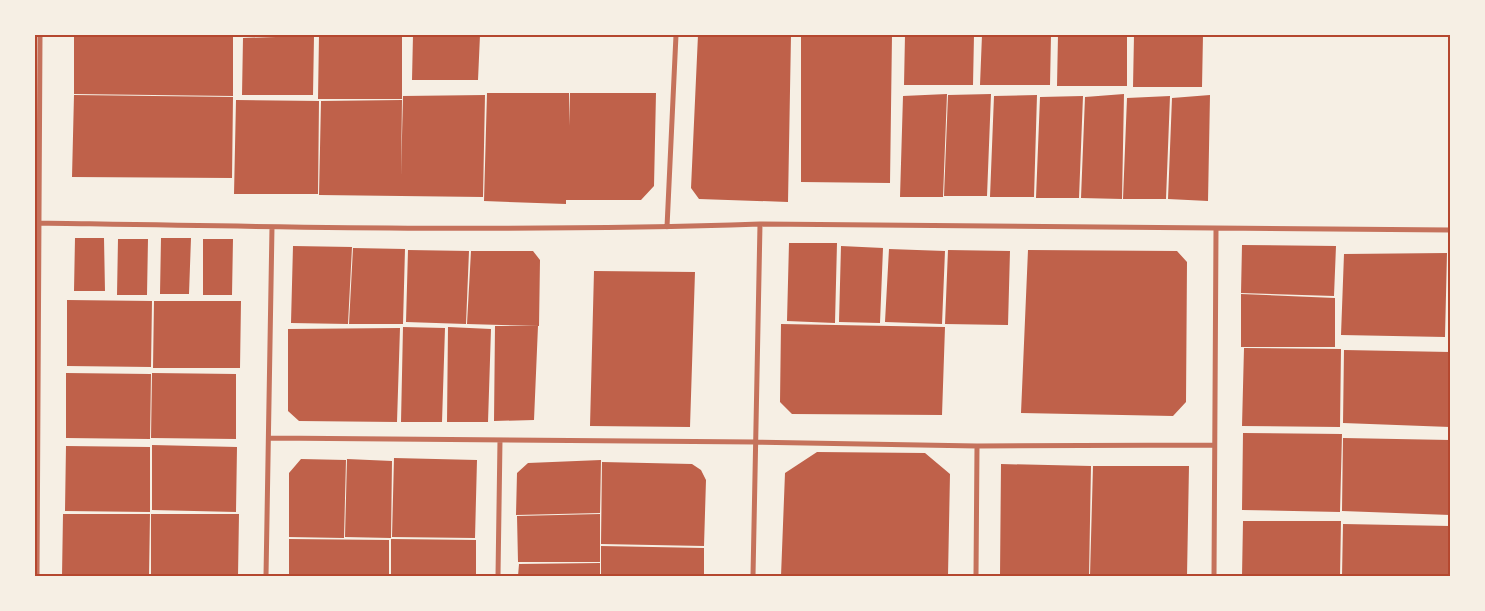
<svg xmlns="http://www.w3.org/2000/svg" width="1485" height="611" font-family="Jost,sans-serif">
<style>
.building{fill:#bf614a}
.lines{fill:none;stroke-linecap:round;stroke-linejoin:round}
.minor{stroke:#c5725c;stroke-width:5}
.neatline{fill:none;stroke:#b5482f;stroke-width:2}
</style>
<rect width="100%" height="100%" fill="#f6efe4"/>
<!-- building -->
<path class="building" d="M74,35H233V96L74,94Z
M276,35L314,36L313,95H242L243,38L276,37Z
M319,35H402V99H318Z
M413,35H480L478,80H412Z
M698,35H791L788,202L699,199L691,188Z
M801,35H892L890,183L801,182Z
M905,35H974L973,85H904Z
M982,35H1051L1050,85H980Z
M1058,35H1127V86H1057Z
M1134,35H1203L1202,87H1133Z
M487,93H569V126L570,93H656L654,186L641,200H566V204L484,201Z
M947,94L943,197H900L903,96Z
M991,94L987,196H944L948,95Z
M1124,94L1122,199L1081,198L1085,97Z
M74,95L233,97L232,178L72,177Z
M485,95L483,197L319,195L321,101L402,100L401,176L403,96Z
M1037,95L1034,197H990L994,96Z
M1210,95L1208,201L1168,199L1172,98Z
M1083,96L1079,198H1036L1040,97Z
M1170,96L1166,199H1123L1127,98Z
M236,100L319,101L318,194H234Z
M75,238H104L105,291H74Z
M161,238H191L189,294H160Z
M118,239H148L147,295H117Z
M203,239H233L232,295H203Z
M789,243H837L835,323L787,321Z
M1242,245L1336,246L1334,296L1241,293Z
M293,246L352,247L348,324L291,323Z
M841,246L883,248L880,323L839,322Z
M353,248L405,249L403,324H349Z
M889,249L945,251L942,324L885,322Z
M408,250L469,251L466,324L406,322Z
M948,250L1010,251L1008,325L945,324Z
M1028,250L1177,251L1187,262L1186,402L1173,416L1021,413Z
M471,251H533L540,260L539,326L467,324Z
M1447,253L1445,337L1341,335L1344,254Z
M594,271L695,272L690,427L590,426Z
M1241,294L1335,298V347H1241Z
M67,300L152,301L151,367L67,366Z
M154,301H241L240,368H153Z
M781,324L945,327L942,415L792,414L780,402Z
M495,326H538L534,420L494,421Z
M403,327L445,328L442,422H401Z
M448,327L491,329L488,422H447Z
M400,328L397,422L299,421L288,411V329Z
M1244,348L1341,349L1340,427L1242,426Z
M1344,350L1450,352V427L1343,423Z
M66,373L151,374L150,439L66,438Z
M152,373L236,374V439L151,438Z
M1243,433L1342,434L1340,512L1242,510Z
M1343,438L1450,440V515L1342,511Z
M152,445L237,447L236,512L152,510Z
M66,446L150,447V512L65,511Z
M817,452L925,453L950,474L948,576H781L785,473Z
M394,458L477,460L475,538L392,537Z
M301,459L346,460L344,538L289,537V473Z
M347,459L392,461L391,538L345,537Z
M601,460L600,513L516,515L517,473L528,463Z
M602,462L692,464L701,470L706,480L704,546L601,544Z
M1001,464L1091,466L1089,576H1000Z
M1093,466H1189L1187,576H1090Z
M63,514H150L149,576H62Z
M151,514H239L238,576H151Z
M600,514V562H518L517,516Z
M1243,521H1341L1340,576H1242Z
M1343,524L1450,526V576H1342Z
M289,539L389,540V576H289Z
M391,539L476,540V576H391Z
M601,546L704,548V576H601Z
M600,563V576H518L519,564Z"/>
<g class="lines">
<!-- minor -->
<path class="minor" d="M39,223C279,227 520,232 760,224L1450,230
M667,227L676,35
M269,438L755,442L977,446L1214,445
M37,576L40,35
M266,576L272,227
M498,576L500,440
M753,576L760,224
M976,576L977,446
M1214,576L1216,229"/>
</g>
<!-- border -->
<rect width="1485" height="611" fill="none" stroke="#f6efe4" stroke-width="72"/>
<rect x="36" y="36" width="1413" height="539" class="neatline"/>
</svg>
